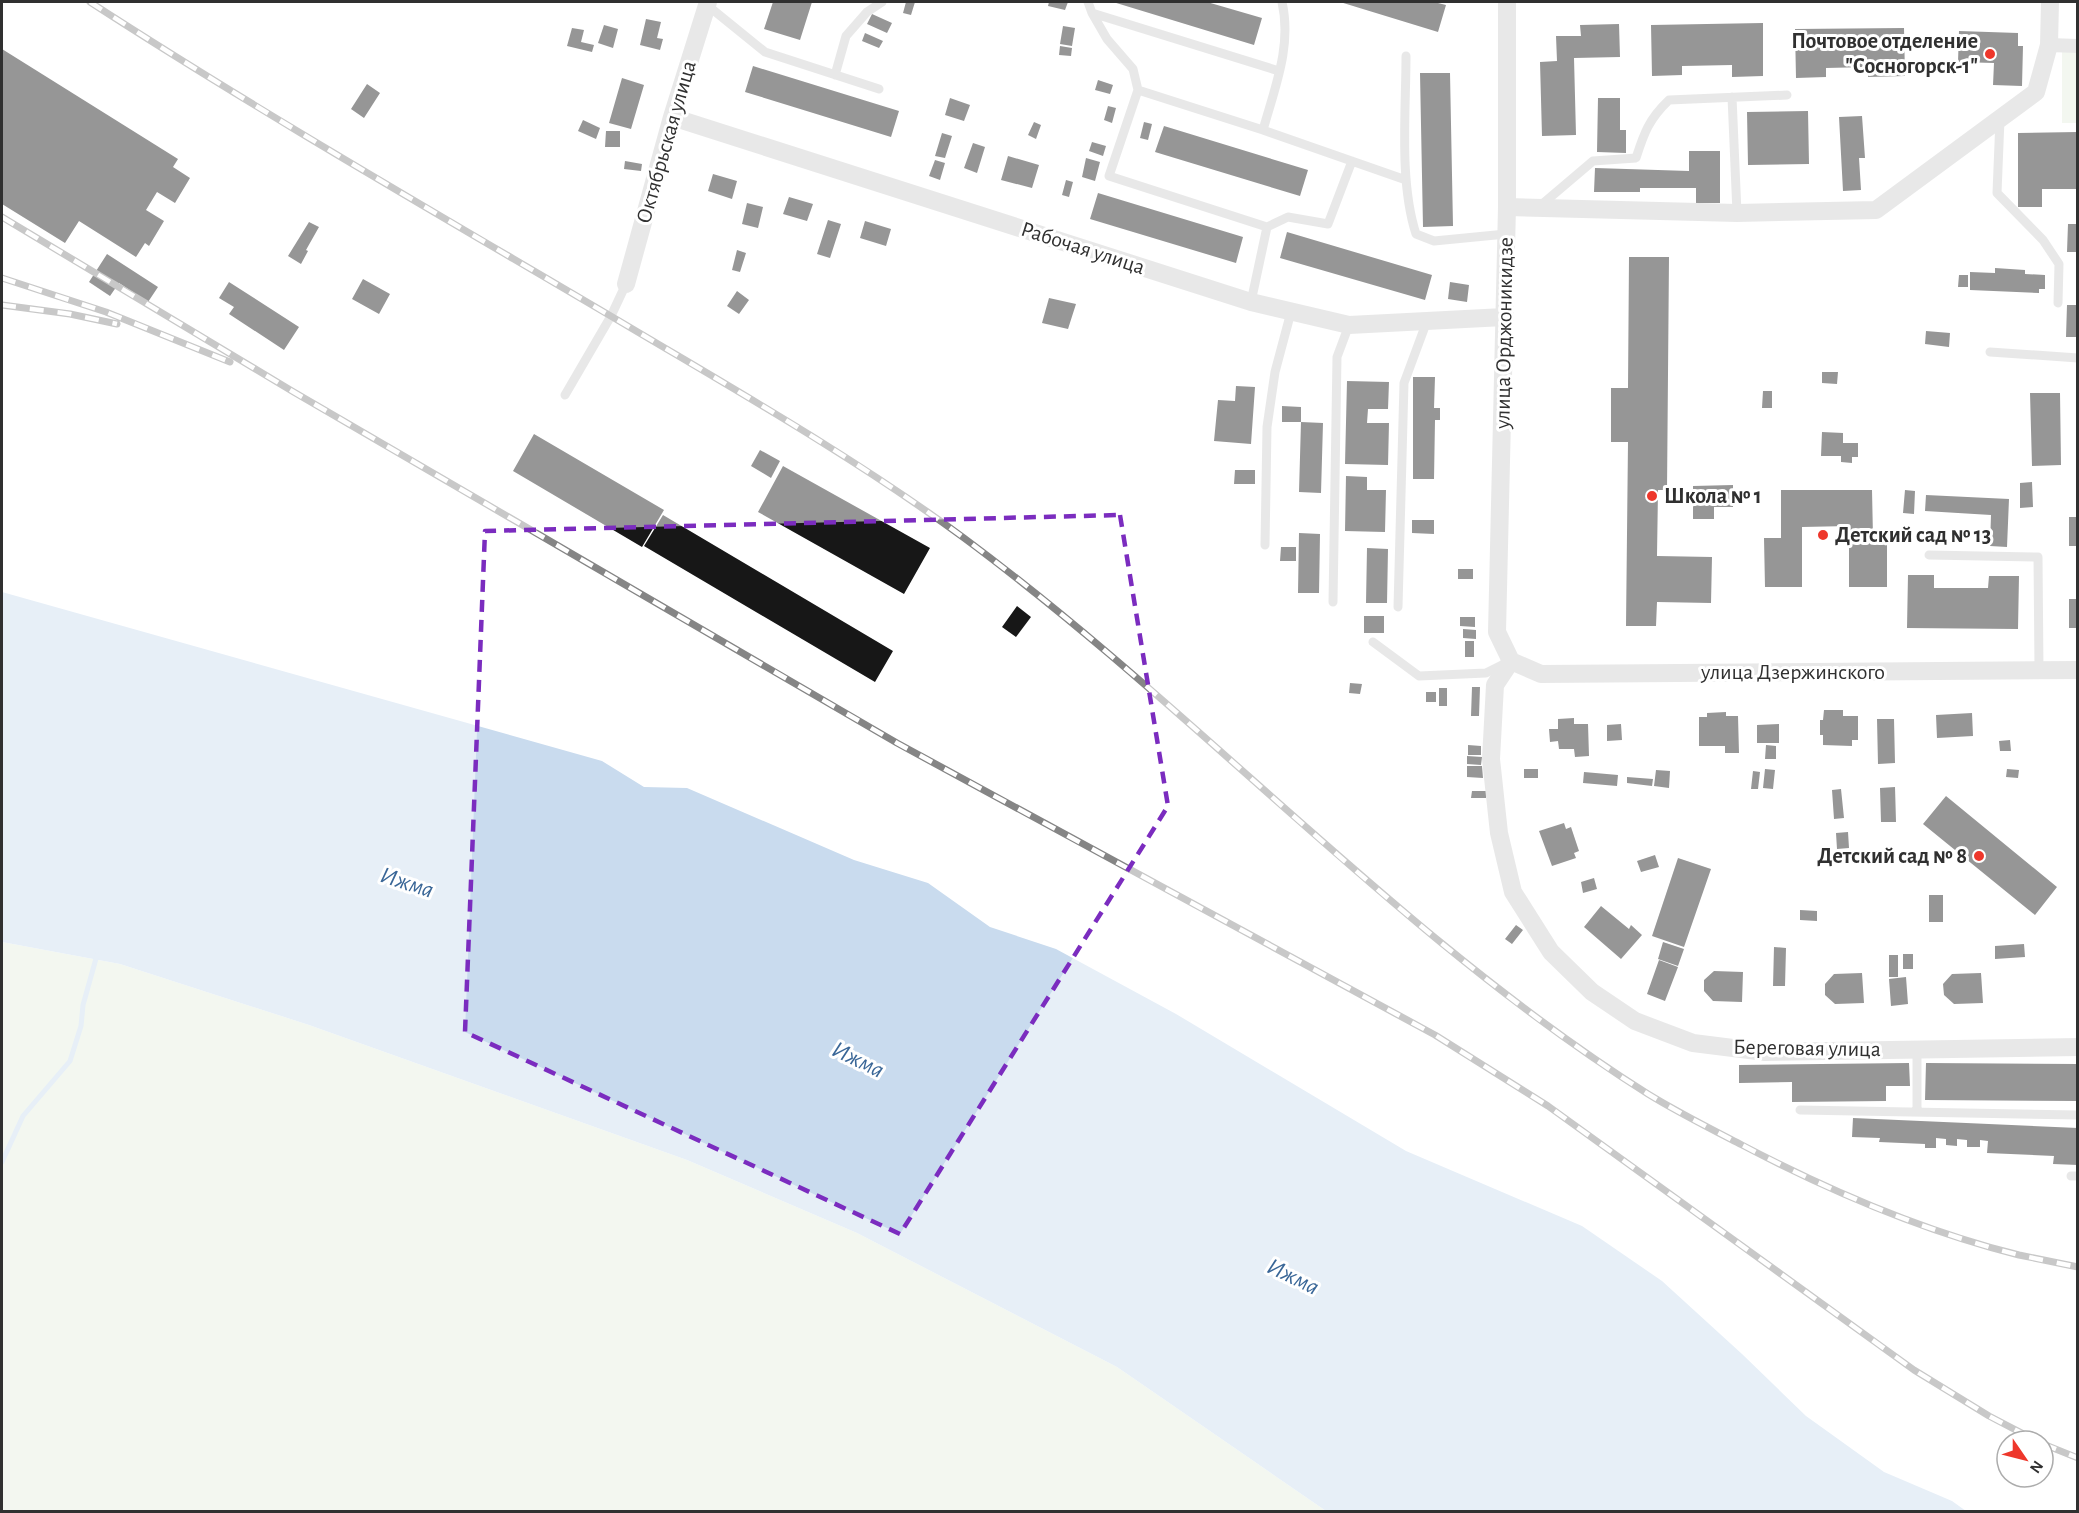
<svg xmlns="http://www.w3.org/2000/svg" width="2079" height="1513" font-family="'Alegreya Sans',sans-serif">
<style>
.green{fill:#e4eedd}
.water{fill:#c9dbee}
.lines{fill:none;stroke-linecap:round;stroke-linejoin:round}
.stream{stroke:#c9dbee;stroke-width:5}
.building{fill:#171717}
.service{stroke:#cdcdcd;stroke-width:9}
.pedestrian{stroke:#cdcdcd;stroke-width:14}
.minor{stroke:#cdcdcd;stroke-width:18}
.rail-casing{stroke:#858585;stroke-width:7}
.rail{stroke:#fff;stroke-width:4.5;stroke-dasharray:14;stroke-linecap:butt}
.marked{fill:none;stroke:#7b2cbf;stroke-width:4.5;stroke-dasharray:12 8;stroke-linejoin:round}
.poi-dot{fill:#ee372b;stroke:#fff;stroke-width:2}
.labels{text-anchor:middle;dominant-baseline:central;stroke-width:6;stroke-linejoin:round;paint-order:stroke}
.poi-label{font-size:22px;font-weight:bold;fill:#303030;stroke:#fff;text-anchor:end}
.street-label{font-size:22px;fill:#303030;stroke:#fff}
.water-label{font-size:24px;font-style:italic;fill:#396697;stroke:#fff}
</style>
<rect width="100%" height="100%" fill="#fff"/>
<!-- green -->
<path class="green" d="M2062,51H2077V123H2062Z
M2,942L120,964L309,1025L687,1160L857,1233L1117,1367L1326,1511H2Z"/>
<!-- water -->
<path class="water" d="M2,592L602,761L644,787L687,788L854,860L928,883L990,927L1056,949L1176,1014L1406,1151L1582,1226L1662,1281L1742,1354L1806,1416L1884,1472L1952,1501L1966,1511H1326L1117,1367L857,1233L687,1160L309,1025L120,964L2,942Z"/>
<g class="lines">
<!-- stream -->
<path class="stream" d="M2,1162L23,1116L70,1061L81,1026L83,1005L97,955"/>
</g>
<!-- building -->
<path class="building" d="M773,2H812L800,40L764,29Z
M906,2H915L911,15L903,13Z
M1049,2H1068L1065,10L1048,6Z
M1113,2H1207L1262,18L1254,45Z
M1340,2H1434L1446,5L1438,32Z
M872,14L892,23L887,33L867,24Z
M646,19L661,22L657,38L663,39L660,50L640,45Z
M1763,23V76L1732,77V65L1682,66V75L1652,76L1651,25Z
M1619,24L1620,57L1574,58L1576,135L1542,136L1540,62L1557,61L1556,36H1581L1580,25Z
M604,25L618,29L613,48L598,43Z
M1063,26L1075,28L1072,46L1060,44Z
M572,28L584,30L581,42L594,45L592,52L567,46Z
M1904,28L1905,76L1868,77V67L1826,68V77L1796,78L1795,29Z
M1959,31L2018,33V46H2023L2022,86L1993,85L1994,63L1958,62Z
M865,33L883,41L879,48L862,41Z
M1060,46L1072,48L1071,56L1059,55Z
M2,49L178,159L173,167L190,178L175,203L157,192L146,210L164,221L149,246L145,243L136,257L79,221L65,243L2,204Z
M753,66L899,111L891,137L745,92Z
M1420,73H1450L1453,226L1423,227Z
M622,78L644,85L631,129L609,123Z
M1098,80L1113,85L1110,94L1095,90Z
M367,84L380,93L364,118L351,109Z
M950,98L970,105L964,121L945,115Z
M1598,98H1620V130H1626V153L1597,152Z
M1108,106L1116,108L1112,123L1104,120Z
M1808,111L1809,164L1748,165L1747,112Z
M1862,116L1865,158H1859L1861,190L1843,191L1839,117Z
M583,120L600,128L596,139L578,131Z
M1034,122L1041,125L1036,139L1028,135Z
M1144,122L1152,124L1148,140L1140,138Z
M1164,126L1308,170L1300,196L1155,152Z
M606,131H620V147H605Z
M2078,132V189H2042V207H2018V133Z
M942,133L952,136L945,158L935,156Z
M1092,142L1106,146L1103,156L1089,151Z
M973,143L985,147L977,173L964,168Z
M1689,151H1720V203H1696V188H1640V192H1594L1595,168L1689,171Z
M1008,156L1039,165L1032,188L1001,180Z
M1086,158L1100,162L1095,181L1082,177Z
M935,160L945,163L940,180L929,176Z
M625,161L642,164L641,171L624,169Z
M713,174L737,181L732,199L708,191Z
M1066,180L1073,182L1069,197L1062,195Z
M1098,193L1243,237L1236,263L1090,219Z
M789,197L813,204L807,221L783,214Z
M747,203L763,207L758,228L742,224Z
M828,220L841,224L830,258L817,254Z
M865,221L891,229L886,246L860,238Z
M309,222L319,227L306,250L308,251L301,264L288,256Z
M2068,224H2078V252H2067Z
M1287,232L1432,275L1425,300L1280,258Z
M737,250L746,253L740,272L732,270Z
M107,254L158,287L148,302L119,283L110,296L89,282Z
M1629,257H1669L1667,490H1658L1657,556L1712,557L1711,603L1657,602L1656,626H1626L1628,442H1611V388H1628Z
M1995,268L2025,270V274L2045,275V289H2039V293L1970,290V272L1995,273Z
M1959,275H1968V287H1958Z
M363,279L390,294L379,314L352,299Z
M229,282L299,327L284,350L229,314L234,307L219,298Z
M1450,282L1469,285L1467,302L1448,299Z
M737,291L749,300L739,314L727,306Z
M1049,298L1076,304L1068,329L1042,323Z
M2067,305H2078V337H2066Z
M1926,331L1950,333L1949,347L1925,344Z
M1822,372H1838L1837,384L1822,383Z
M1413,377H1435L1434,408H1440V420H1435L1434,479H1413Z
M1347,381L1389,382L1388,409H1368L1367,423H1389L1388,465L1345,464Z
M1236,386L1255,387L1251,444L1214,441L1218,400L1235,401Z
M1763,391H1772V408H1762Z
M2030,393H2060L2061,465L2032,466Z
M1282,406L1301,407V422H1282Z
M1301,422L1323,423L1321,493L1299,492Z
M1822,432L1843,433V443H1858V457H1852V463L1841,462V456H1821Z
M534,434L664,510L642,547L513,471Z
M760,450L780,461L771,478L751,466Z
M783,466L930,548L904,594L758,512Z
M1235,470H1255V484H1234Z
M1346,476L1367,477V490H1386L1385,532L1345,531Z
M2032,482L2033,507L2020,508V483Z
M1733,485V507H1714V519H1693V486Z
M1781,490H1872L1873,537H1887V587H1849V526L1802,527V587H1765L1764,538H1781Z
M1905,490L1915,491L1914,514L1903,513Z
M1926,495L2009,499L2007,547L1990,546L1991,515L1925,511Z
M663,515L893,651L875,682L644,546Z
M2069,517H2078V546H2069Z
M1412,520H1434V534L1412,533Z
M1299,533L1320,534L1319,593H1298Z
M1281,547H1296V561H1280Z
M1367,548L1388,549L1387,603H1366Z
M1458,569H1473V579H1458Z
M1908,575H1934V588H1988L1989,576H2019L2018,629L1907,628Z
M2069,599H2078V628H2069Z
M1017,606L1031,617L1016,637L1002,627Z
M1364,616H1384V633H1364Z
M1460,617H1475V627L1460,626Z
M1463,629L1476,630V639L1463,638Z
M1465,641H1474V657H1465Z
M1350,683L1362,684L1360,694L1349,693Z
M1472,687H1480L1479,716H1471Z
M1439,688H1447V706H1439Z
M1426,692H1436V702H1426Z
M1824,710H1843V716H1858V740H1852V746L1823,745V735H1820V720H1823Z
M1726,712V716H1738L1739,753H1725V746H1699V717H1707V713Z
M1972,713L1973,736L1937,738L1936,715Z
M1574,718V724H1588L1589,756L1575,757L1574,749H1559L1558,741L1550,742L1549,729H1558V719Z
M1877,719H1894L1895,763L1878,764Z
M1621,724L1622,740L1607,741V725Z
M1779,724V743H1757V725Z
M2010,740L2011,751H2000L1999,741Z
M1468,745L1481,746V755H1468Z
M1766,745L1776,746V759H1765Z
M1467,756L1482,757L1481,765L1467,764Z
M1467,766H1482L1483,778L1467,777Z
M1524,769H1538V778H1524Z
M1765,769L1775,770L1773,789L1763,788Z
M2007,769L2019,770L2018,778L2006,777Z
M1656,770L1670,771L1669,788L1654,786Z
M1753,771L1760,772L1758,789H1751Z
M1584,772L1618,775L1617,786L1583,783Z
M1627,777L1653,779L1652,786L1627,783Z
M1895,787L1896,822H1881L1880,788Z
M1841,789L1844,818L1834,819L1832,790Z
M1472,791H1486V798H1471Z
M1946,796L2057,887L2035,915L1923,824Z
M1564,823L1566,829L1571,827L1579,851L1574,853L1576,858L1552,866L1539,831Z
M1848,832L1849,848L1837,849L1836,833Z
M1655,855L1659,867L1641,872L1637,861Z
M1678,858L1711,869L1684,947L1652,936Z
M1594,878L1597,889L1583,893L1581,882Z
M1929,895H1943V922H1929Z
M1601,906L1629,929L1631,925L1642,935L1621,959L1584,927Z
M1800,910L1817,911V921L1800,920Z
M1516,925L1523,930L1512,944L1505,939Z
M1663,942L1684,949L1678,966L1658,959Z
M2024,944L2025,957L1995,959V946Z
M1774,947L1786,948L1785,986H1773Z
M1903,954H1913V969H1903Z
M1889,955H1898V977H1889Z
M1659,960L1678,967L1665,1001L1647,994Z
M1714,971L1743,972L1742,1002L1713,1001L1704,991V980Z
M1862,973L1864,1003L1835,1004L1825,995V984L1834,974Z
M1981,973L1983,1003L1954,1004L1944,995L1943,984L1952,974Z
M1906,977L1908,1004L1891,1006L1889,979Z
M1909,1063L1910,1086H1886V1101L1792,1102V1082L1739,1083V1065Z
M1926,1063L2078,1064V1101L1925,1100Z
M1853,1118L2078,1128V1165L2053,1164L2054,1156L1987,1153L1988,1141L1980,1140V1147H1967V1140L1957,1139V1146L1946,1145V1139L1936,1138V1148H1925V1144L1879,1142L1880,1138L1852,1137Z"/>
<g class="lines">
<!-- service -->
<path class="service" d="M1088,2L1092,13L1107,39L1133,69L1138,90L1109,176L1267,227L1288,217L1328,224L1352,161
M707,5L765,52L879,89
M1092,13L1279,71
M1406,56C1406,112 1399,181 1416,234L1434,241L1506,234
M835,75L846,36L867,12L882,2
M1138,90L1263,130L1406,180
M1732,97L1737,213
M2000,119L1997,193L2043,240L2059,264L2058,303
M1263,130C1275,87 1292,46 1282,2
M1540,206L1593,161L1636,158C1644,133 1649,119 1669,100L1787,95
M1251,302L1267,227
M1990,352L2078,358
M565,395L611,316L626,284
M1265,545L1267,427L1275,372L1291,312
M1929,555L2038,557L2039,670
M1333,602L1337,357L1349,325
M1398,607L1404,383L1427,321
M1373,642L1419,676L1486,673L1504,664
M1800,1110L2078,1115
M1917,1112V1049
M2071,1176H2078"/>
<!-- pedestrian -->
<path class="pedestrian" d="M2049,45L2078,46"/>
<!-- minor -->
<path class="minor" d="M1507,2V207L1497,632L1511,661
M672,117L1251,302L1349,325L1504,317
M1507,207L1737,213L1876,210L2036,92L2049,45L2050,2
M626,284L672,117L708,2
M1511,661L1495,685L1491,759L1499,833L1513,892L1551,952L1592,992L1635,1021L1693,1043L1765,1052L2078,1047
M1511,661L1541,674L2078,670"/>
<!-- rail casing -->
<g class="rail-casing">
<path id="rail" d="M90,2C266,116 450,221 631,328C744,395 858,460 964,538C1200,713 1399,937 1648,1094C1679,1113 1711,1129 1742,1145C1830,1191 1923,1231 2019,1255C2038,1259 2058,1263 2078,1267
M2,217L292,391L897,743L1435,1035L1548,1106L1914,1370L1989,1416L2037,1441
M2,278L106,312L230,362
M2,305L70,314L117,324
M2043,1444L2078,1458"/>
</g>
<!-- rail -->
<use href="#rail" class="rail"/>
</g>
<!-- marked area -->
<path d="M0 0H2079V1513H0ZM1120,515L1168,806L900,1234L465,1032L485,531Z" fill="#fff" fill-opacity=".55" fill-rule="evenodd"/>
<path class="marked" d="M1120,515L1168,806L900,1234L465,1032L485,531Z"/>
<!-- markers -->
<g class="poi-dot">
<circle cx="1990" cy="54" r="6"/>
<circle cx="1652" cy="496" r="6"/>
<circle cx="1823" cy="535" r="6"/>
<circle cx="1979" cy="856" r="6"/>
</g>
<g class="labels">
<!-- poi labels -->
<g class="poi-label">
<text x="1978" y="41">Почтовое отделение<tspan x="1978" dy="25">"Сосногорск-1"</tspan></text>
<text x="1664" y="496" text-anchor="start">Школа № 1</text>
<text x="1835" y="535" text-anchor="start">Детский сад № 13</text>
<text x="1967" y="856">Детский сад № 8</text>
</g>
<!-- street labels -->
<g class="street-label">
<text transform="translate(666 142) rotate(-74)">Октябрьская улица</text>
<text transform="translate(1083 248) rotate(18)">Рабочая улица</text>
<text transform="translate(1504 333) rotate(-89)">улица Орджоникидзе</text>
<text x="1793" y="672">улица Дзержинского</text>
<text transform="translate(1807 1048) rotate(1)">Береговая улица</text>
</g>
<!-- water labels -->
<g class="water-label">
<text transform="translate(407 883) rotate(18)">Ижма</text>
<text transform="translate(858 1060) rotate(26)">Ижма</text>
<text transform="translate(1293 1277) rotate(26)">Ижма</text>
</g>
</g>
<!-- border -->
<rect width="2079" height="1513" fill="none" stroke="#303030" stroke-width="6"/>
<!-- north arrow -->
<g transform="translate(2025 1459) rotate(125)"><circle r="28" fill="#ffffff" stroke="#acacac" stroke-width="1.5"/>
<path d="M0-4.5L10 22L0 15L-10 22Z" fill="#ee372b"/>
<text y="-9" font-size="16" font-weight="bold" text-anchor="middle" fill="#303030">N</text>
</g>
</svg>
